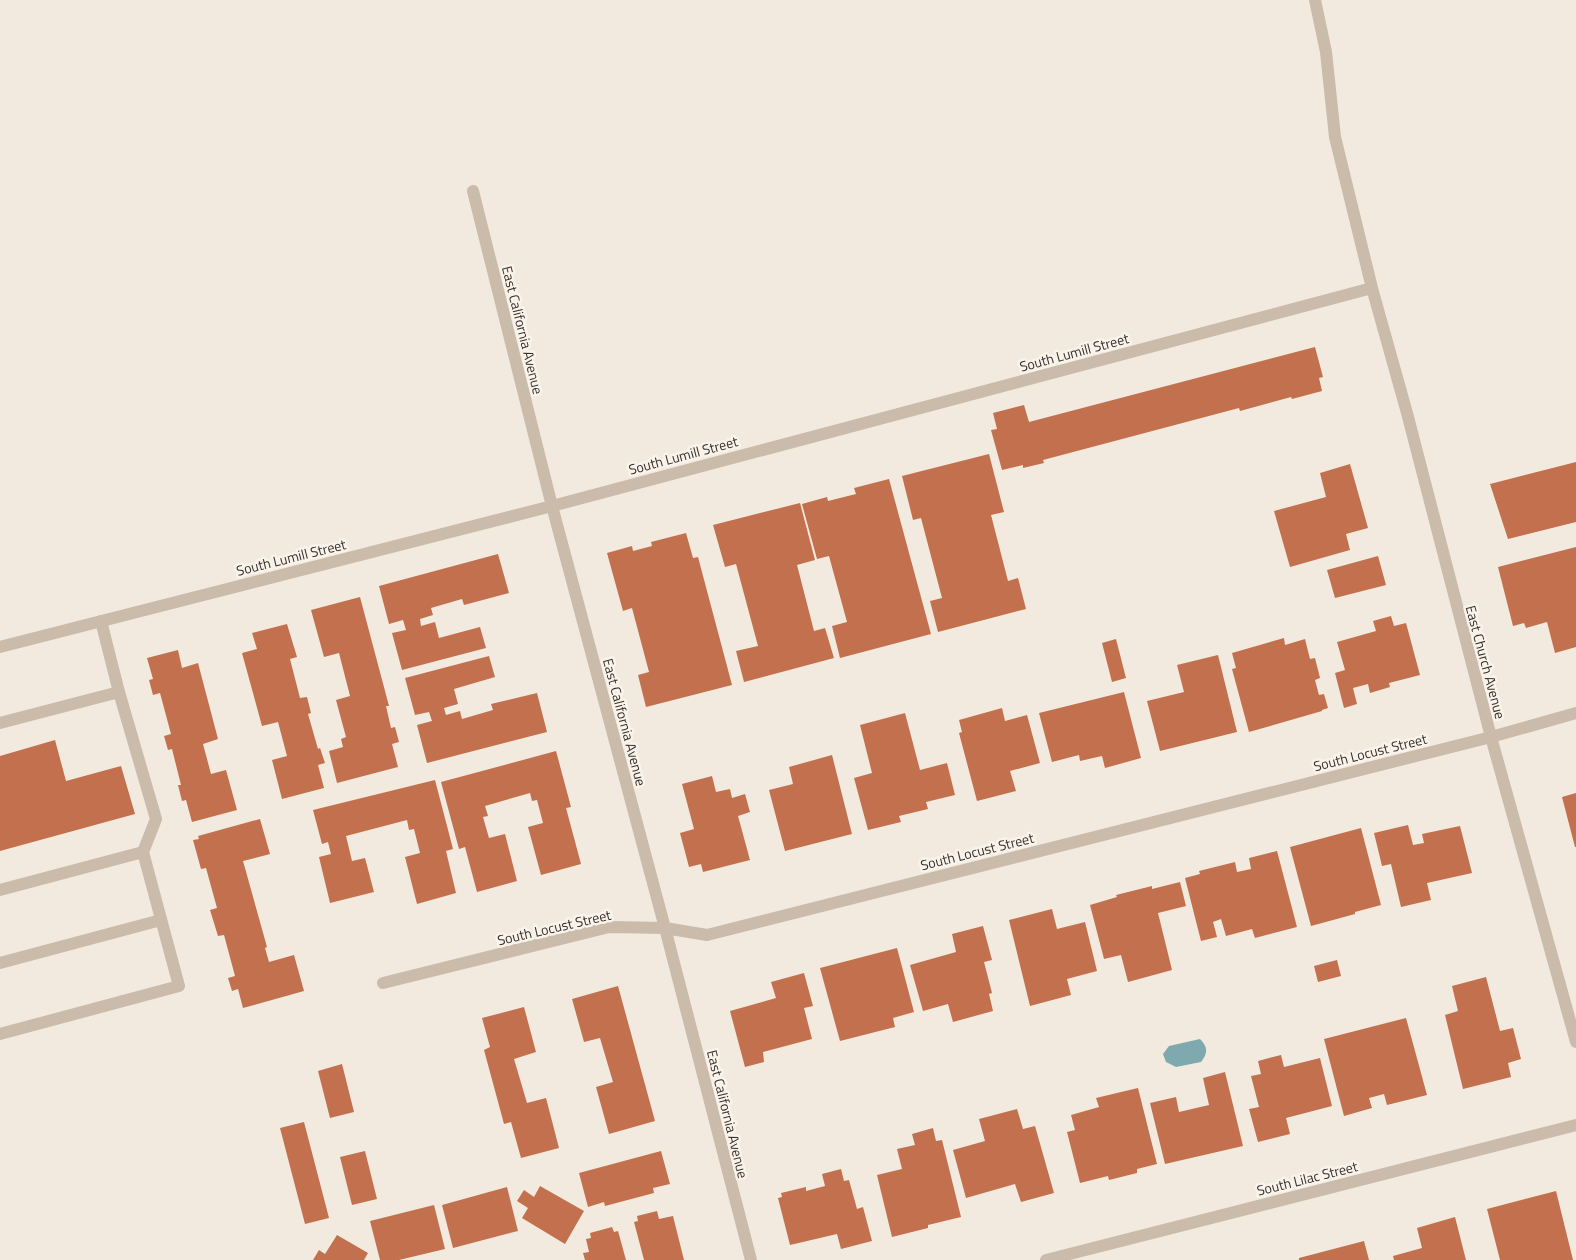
<svg xmlns="http://www.w3.org/2000/svg" width="1576" height="1260" font-family="'Titillium Web',sans-serif">
<style>
.water{fill:#7ea9ae}
.building{fill:#c2704d}
.lines{fill:none;stroke-linecap:round;stroke-linejoin:round}
.service{stroke:#cabbaa;stroke-width:12}
.minor{stroke:#cabbaa;stroke-width:12}
.labels{text-anchor:middle;dominant-baseline:central;stroke-width:5;stroke-linejoin:round;paint-order:stroke}
.street-label{font-size:14px;fill:#382f2a;stroke:#f9f4eb}
</style>
<rect width="100%" height="100%" fill="#f2eade"/>
<!-- water -->
<path class="water" d="M1200,1039C1208,1047 1208,1053 1201,1062L1176,1067L1166,1062L1163,1054L1169,1046Z"/>
<!-- building -->
<path class="building" d="M1315,347L1323,377L1319,378L1322,391L1292,399L1291,397L1240,411L1239,408L1043,460L1044,463L1023,468V465L1002,470L991,430L997,429L993,413L1024,405L1029,422Z
M989,454L1004,512L991,515L1008,581L1018,578L1026,609L938,632L930,601L942,598L921,518L913,520L902,476Z
M1576,462V522L1508,539L1490,484Z
M1350,464L1368,528L1346,534L1350,550L1290,567L1274,511L1326,497L1320,473Z
M889,479L931,634L840,658L832,626L847,622L829,556L817,559L802,504L827,497L828,501L856,494L854,488Z
M800,503L815,560L797,565L814,631L825,628L834,658L744,682L736,651L758,646L736,564L725,567L713,525Z
M686,533L693,558L698,557L732,685L646,707L638,675L649,672L632,608L623,611L607,553L632,546L633,551L652,546L651,542Z
M1576,547V647L1555,653L1547,622L1526,628L1524,623L1513,626L1498,567Z
M498,554L509,593L464,605L462,599L431,608L433,615L420,619L421,626L435,622L439,638L480,627L486,648L402,670L392,633L406,630L403,620L389,624L379,586Z
M1378,556L1386,585L1335,598L1327,570Z
M360,597L389,706H386L391,728L395,727L399,742L392,744L398,767L337,783L329,751L343,747L341,739L346,737L336,700L350,696L339,653L324,657L311,610Z
M1391,616L1394,626L1406,623L1420,675L1389,683L1390,687L1370,693L1368,684L1353,688L1357,704L1344,708L1335,673L1345,670L1337,642L1376,631L1373,621Z
M287,624L297,657L290,659L300,698L307,697L311,713L308,714L318,749L320,748L325,763L318,765L324,788L282,799L272,760L287,756L278,722L262,726L242,653L257,649L252,633Z
M1284,638L1285,645L1305,639L1310,659L1315,658L1320,678L1315,680L1319,695L1324,694L1328,708L1322,710V711L1249,732L1232,669L1236,668L1232,653Z
M1116,639L1126,678L1112,682L1102,643Z
M178,650L182,668L198,663L218,739L203,744L211,774L226,770L237,810L192,822L186,800L182,801L178,785H181L172,749L168,750L164,736L171,734L160,693L153,695L149,680L153,679L147,658Z
M1218,655L1237,732L1160,751L1147,701L1184,692L1177,665Z
M489,656L495,677L454,689L458,704L444,708L446,715L460,711L462,719L493,710L491,704L537,693L547,732L427,763L417,725L432,721L429,712L415,715L405,678Z
M1124,692L1141,758L1105,768L1102,756L1080,761L1079,755L1052,762L1039,713Z
M1002,708L1005,721L1027,715L1040,763L1010,771L1016,791L977,801L959,733L962,732L959,720Z
M905,713L920,770L947,763L955,795L926,802L928,809L899,816L901,822L868,830L854,778L872,773L860,725Z
M55,740L66,781L121,766L135,814L0,851V756Z
M556,751L571,807L566,808L581,864L541,875L528,827L543,823L537,800L532,801L530,793L485,806L488,816L483,817L489,838L505,834L517,881L477,892L465,847L459,849L441,782Z
M832,755L852,834L785,851L769,790L793,784L789,767Z
M712,776L716,792L730,789L732,798L745,794L750,812L738,816L750,860L703,872L701,864L689,867L680,833L694,829L682,784Z
M435,780L453,849L446,851L456,893L417,904L405,857L420,853L414,829L409,830L407,820L346,836L352,861L365,858L374,892L330,903L319,857L331,854L328,842L322,844L313,810Z
M1576,793V847H1575L1562,797Z
M260,819L270,854L243,861L267,947L265,948L269,962L294,955L304,991L243,1008L238,989L232,991L228,978L235,976L224,935L218,936L210,910L217,908L206,868L201,869L193,840L199,839L198,836Z
M1408,825L1413,845L1424,843L1422,834L1460,826L1472,873L1427,883L1431,900L1401,907L1391,864L1382,866L1374,833Z
M1361,828L1381,905L1355,912V914L1311,926L1290,847Z
M1277,851L1297,927L1255,938L1252,929L1226,936L1221,919L1213,922L1217,937L1201,941L1185,878L1200,874L1199,871L1235,862L1237,872L1251,869L1249,858Z
M1180,882L1186,906L1158,913L1172,970L1128,982L1121,955L1104,959L1090,905L1117,897L1116,895L1152,886V889Z
M1052,909L1057,929L1085,922L1097,971L1067,979L1071,995L1030,1006L1009,920Z
M983,926L992,960L984,962L992,993L989,994L993,1011L953,1022L948,1004L923,1011L910,965L956,952L952,934Z
M897,948L914,1012L893,1018L895,1027L840,1041L820,968Z
M1337,960L1341,976L1318,982L1314,966Z
M804,973L813,1006L804,1008L812,1039L763,1052L764,1062L745,1067L730,1011L776,998L771,982Z
M1486,977L1500,1031L1513,1028L1521,1059L1508,1063L1511,1077L1463,1089L1445,1015L1458,1011L1452,986Z
M618,986L655,1121L609,1134L596,1087L613,1082L600,1038L584,1042L572,999Z
M524,1007L536,1052L514,1059L527,1103L546,1098L559,1148L521,1158L511,1122L504,1124L484,1050L490,1047L482,1018Z
M1406,1018L1427,1095L1387,1105L1384,1094L1369,1098L1372,1108L1344,1116L1324,1039Z
M1281,1055L1284,1067L1320,1058L1332,1106L1286,1118L1290,1134L1258,1142L1249,1109L1259,1107L1251,1076L1261,1074L1258,1061Z
M342,1064L354,1112L330,1118L318,1071Z
M1225,1072L1243,1146L1165,1164L1150,1103L1176,1097L1179,1112L1209,1105L1203,1078Z
M1138,1088L1157,1164L1137,1169V1173L1109,1180L1108,1176L1080,1183L1067,1132L1075,1130L1071,1115L1099,1107L1096,1098Z
M1017,1109L1023,1129L1035,1126L1054,1193L1021,1202L1015,1184L966,1198L953,1150L985,1141L979,1119Z
M304,1122L329,1218L305,1224L280,1128Z
M933,1128L936,1141L942,1140L961,1217L928,1225V1228L892,1237L877,1175L902,1169L897,1149L915,1145L912,1134Z
M365,1151L377,1199L352,1205L340,1157Z
M661,1151L670,1184L653,1188L654,1193L605,1206L604,1202L588,1207L579,1173Z
M841,1169L844,1181L849,1180L857,1209L863,1207L872,1241L841,1249L837,1234L790,1245L778,1198L782,1197L781,1193L806,1187V1191L825,1186L822,1174Z
M540,1186L584,1211L565,1244L522,1218L528,1208L517,1201L524,1190L534,1197Z
M507,1187L518,1231L453,1248L442,1205Z
M1556,1191L1573,1260H1500L1487,1209Z
M434,1205L445,1249L399,1260H380L370,1221Z
M657,1211L659,1219L673,1216L684,1260H644L634,1222L638,1221L637,1216Z
M1455,1217L1466,1260H1394L1393,1256L1422,1248L1417,1228Z
M612,1227L614,1232L618,1231L626,1260H585L583,1253L589,1252L586,1239L591,1238L590,1233Z
M337,1235L368,1253L364,1260H313L319,1250L325,1254Z
M1364,1241L1369,1260H1299V1258Z"/>
<g class="lines">
<!-- service -->
<path class="service" d="M101,621L119,692L156,819L143,852
M0,723L119,692
M0,890L143,852L179,986L0,1034
M0,963L161,920"/>
<!-- minor -->
<path class="minor" d="M1315,0L1326,52L1335,137L1372,288L1407,413L1491,737L1576,1042
M473,191L552,506L665,928L751,1260
M0,647L552,506L1372,288
M383,983L609,927L665,928L707,935L1491,737L1576,713
M1046,1260L1576,1125"/>
</g>
<g class="labels">
<!-- street labels -->
<g class="street-label">
<text transform="translate(523 330) rotate(76)">East California Avenue</text>
<text transform="translate(1074 352) rotate(-15)">South Lumill Street</text>
<text transform="translate(683 455) rotate(-15)">South Lumill Street</text>
<text transform="translate(291 557) rotate(-14)">South Lumill Street</text>
<text transform="translate(1486 662) rotate(75)">East Church Avenue</text>
<text transform="translate(625 722) rotate(75)">East California Avenue</text>
<text transform="translate(1370 752) rotate(-14)">South Locust Street</text>
<text transform="translate(977 851) rotate(-14)">South Locust Street</text>
<text transform="translate(554 927) rotate(-13)">South Locust Street</text>
<text transform="translate(728 1114) rotate(76)">East California Avenue</text>
<text transform="translate(1307 1178) rotate(-14)">South Lilac Street</text>
</g>
</g>
</svg>
